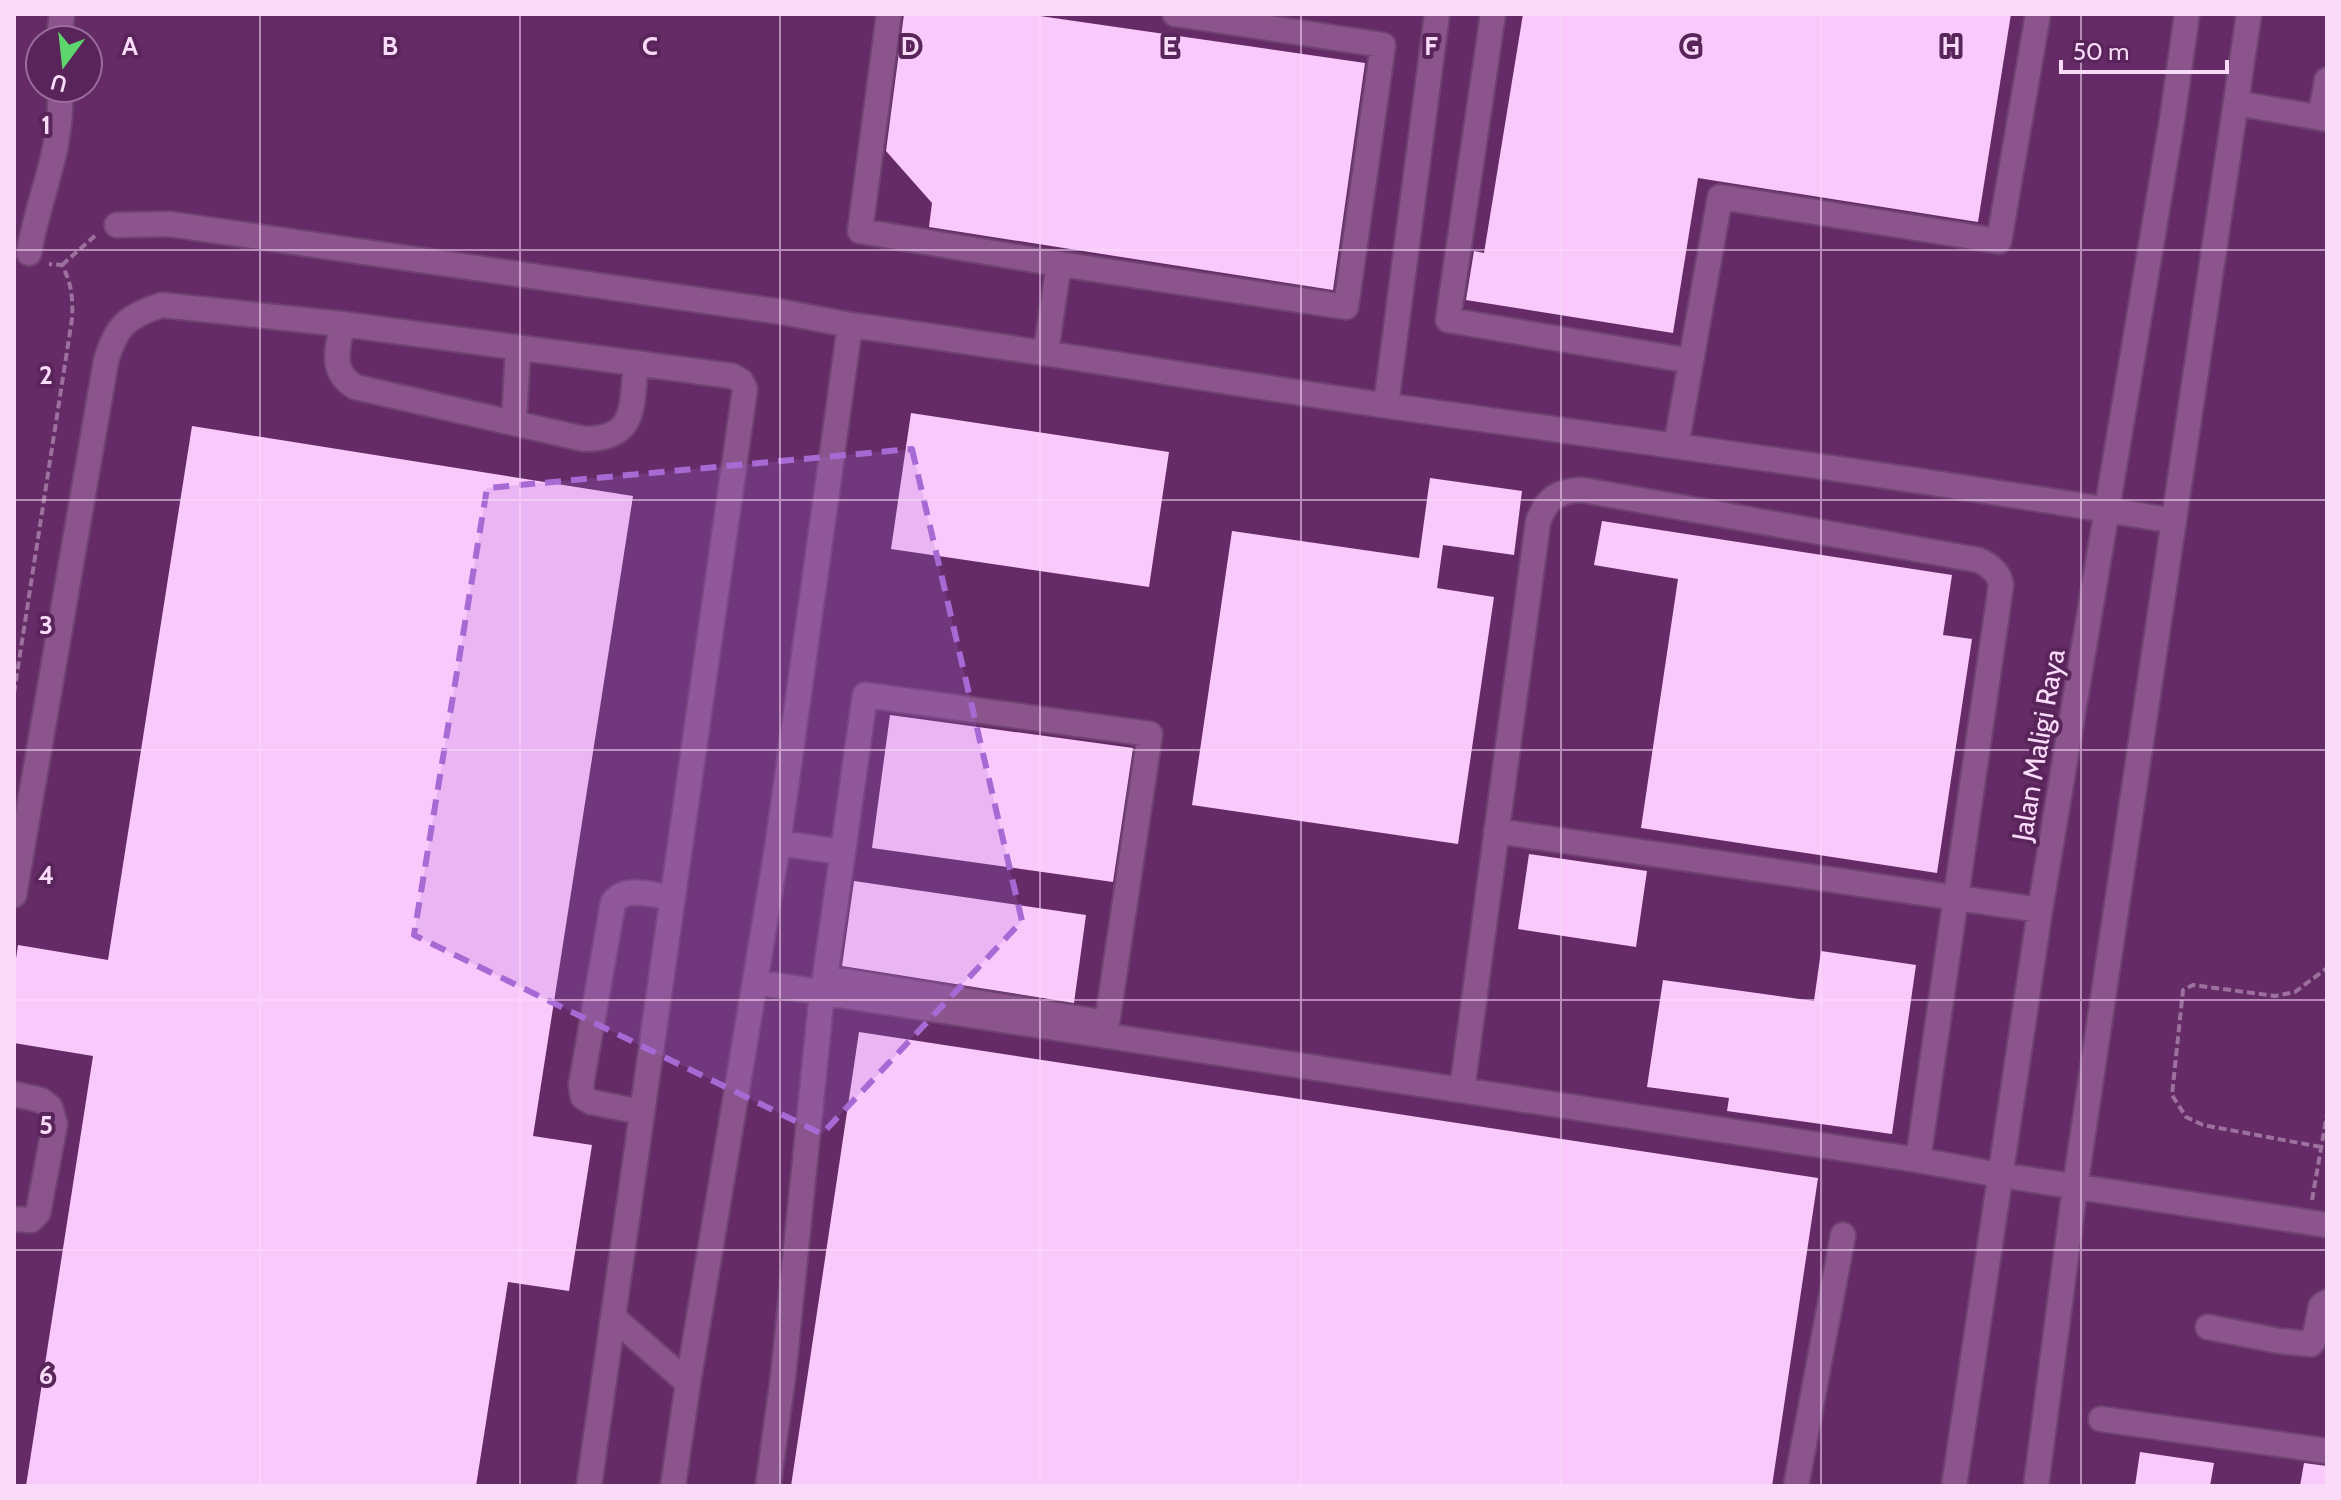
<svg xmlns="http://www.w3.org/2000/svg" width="2341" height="1500" font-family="Cabin,sans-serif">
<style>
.built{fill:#652b67;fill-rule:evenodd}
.building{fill:#fac9fb}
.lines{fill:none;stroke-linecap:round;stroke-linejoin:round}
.minor-casing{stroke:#704272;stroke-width:28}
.path{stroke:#9c719d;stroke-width:4;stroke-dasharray:8 4;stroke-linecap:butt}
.minor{stroke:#8b548c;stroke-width:24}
.marked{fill:#a769d3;fill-opacity:0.2;stroke:#a769d3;stroke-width:6;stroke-dasharray:16 10;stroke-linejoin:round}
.grid{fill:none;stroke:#f9daf9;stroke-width:2;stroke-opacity:0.55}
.labels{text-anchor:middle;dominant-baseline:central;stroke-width:8;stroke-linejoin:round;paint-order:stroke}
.street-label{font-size:28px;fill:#f9daf9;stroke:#582459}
.grid-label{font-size:26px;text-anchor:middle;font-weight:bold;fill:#f9daf9;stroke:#582459;stroke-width:8;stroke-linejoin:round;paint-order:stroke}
</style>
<rect width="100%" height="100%" fill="#582459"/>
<!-- built -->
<path class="built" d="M14,14H2327V1486H14ZM40,40H88V88H40Z"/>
<!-- building -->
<path class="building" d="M904,14H1026L1365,63L1333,290L929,227L932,203L886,151Z
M1523,14H2011L1978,222L1698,178L1673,333L1466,300L1474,251L1484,253Z
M911,413L1169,452L1149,587L891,549Z
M192,426L633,496L533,1136L592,1145L569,1291L508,1282L476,1486H26L93,1056L14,1043V972L18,945L108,960Z
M1430,478L1522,491L1514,555L1443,545L1437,588L1494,597L1458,844L1192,805L1232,531L1419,558Z
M1602,521L1952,575L1943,635L1972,639L1937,873L1641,828L1678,579L1594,565Z
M890,715L1133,748L1113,882L872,848Z
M1529,854L1647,871L1636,947L1518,929Z
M854,881L1086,915L1074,1003L842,966Z
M1821,951L1916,965L1892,1134L1727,1111L1729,1098L1647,1087L1663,980L1814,1001Z
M859,1032L1818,1178L1772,1486H791Z
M2140,1452L2214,1463L2210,1486H2135Z
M2304,1463L2327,1466V1486H2300Z"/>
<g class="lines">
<!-- minor casing -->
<g class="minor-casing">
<path id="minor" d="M889,14L860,231L1059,264
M1493,14L1448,320L1691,361
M59,40L62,14
M2236,103L2327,119
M2320,118L2327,80
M117,225L169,224L782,312L850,325
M29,253C39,193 63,152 60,88
M342,324C338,351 329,370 355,387L584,439C638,439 631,406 636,363
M1046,351L1059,264L1346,307L1383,45L1175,14
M1386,405L1437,14
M514,421L518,349
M1676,446L1720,197L1999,241L2038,14
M865,695L1150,734L1107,1023L825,978Z
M1496,831L2040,910
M778,843L842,852
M14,895L106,361C116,326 127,316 162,305L342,324L732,376L741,381L745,389L589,1486
M755,982L1918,1160L2000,1175L2327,1225
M1462,1090L1538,522C1546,499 1558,490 1583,490L1978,560C1990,565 1999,572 2001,585L1918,1160
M14,1094L41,1100L50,1107L55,1124L38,1213L31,1220L14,1219
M641,1112L591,1102L583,1097L581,1085L613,903C624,885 653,895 672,898
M614,1318L688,1383
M2208,1327L2279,1341L2311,1344L2314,1340L2321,1306L2327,1302
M2101,1419L2327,1451
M673,1486L688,1383L778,843L850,325C1030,349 1209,380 1389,406C1650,443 1913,477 2174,521
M768,1486L783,1377L822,993
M1796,1486L1843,1235
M1954,1486L2040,910L2172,120L2187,14
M2036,1486L2075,1187L2249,14"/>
</g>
<!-- path -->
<path class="path" d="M62,265L97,234
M14,693L72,319C73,299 72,284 62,265L49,264
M2321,1147L2203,1125L2186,1117L2172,1095L2183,990L2193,985L2275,996L2295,992L2327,968
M2312,1200L2327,1114"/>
<!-- minor -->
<use href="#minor" class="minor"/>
</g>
<!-- marked area -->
<path class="marked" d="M912,449L1022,921L822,1134L414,935L487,488Z"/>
<!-- grid -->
<path class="grid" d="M260,14V1486M520,14V1486M780,14V1486M1040,14V1486M1301,14V1486M1561,14V1486M1821,14V1486M2081,14V1486M14,250H2327M14,500H2327M14,750H2327M14,1000H2327M14,1250H2327"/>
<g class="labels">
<!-- street labels -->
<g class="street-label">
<text transform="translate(2038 745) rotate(-80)">Jalan Maligi Raya</text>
</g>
</g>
<g class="grid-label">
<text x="130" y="55">A</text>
<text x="390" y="55">B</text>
<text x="650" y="55">C</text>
<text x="910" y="55">D</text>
<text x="1170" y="55">E</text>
<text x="1431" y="55">F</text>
<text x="1691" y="55">G</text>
<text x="1951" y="55">H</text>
<text x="46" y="134">1</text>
<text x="46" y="384">2</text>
<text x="46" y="634">3</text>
<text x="46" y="884">4</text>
<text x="46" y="1134">5</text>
<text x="46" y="1384">6</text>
</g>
<!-- border -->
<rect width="2341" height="1500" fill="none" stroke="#f9daf9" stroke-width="32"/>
<!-- north arrow -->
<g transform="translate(64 64) rotate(195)"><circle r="38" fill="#582459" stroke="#986d99" stroke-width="2"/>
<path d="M0-6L14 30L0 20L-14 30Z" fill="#5dd56d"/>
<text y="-12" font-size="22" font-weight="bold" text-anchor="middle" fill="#f9daf9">U</text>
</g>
<!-- scale -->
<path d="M2061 60v12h166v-12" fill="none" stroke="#f9daf9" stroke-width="4"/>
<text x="2073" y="60" font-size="24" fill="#f9daf9" stroke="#582459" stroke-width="6" paint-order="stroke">50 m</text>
</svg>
